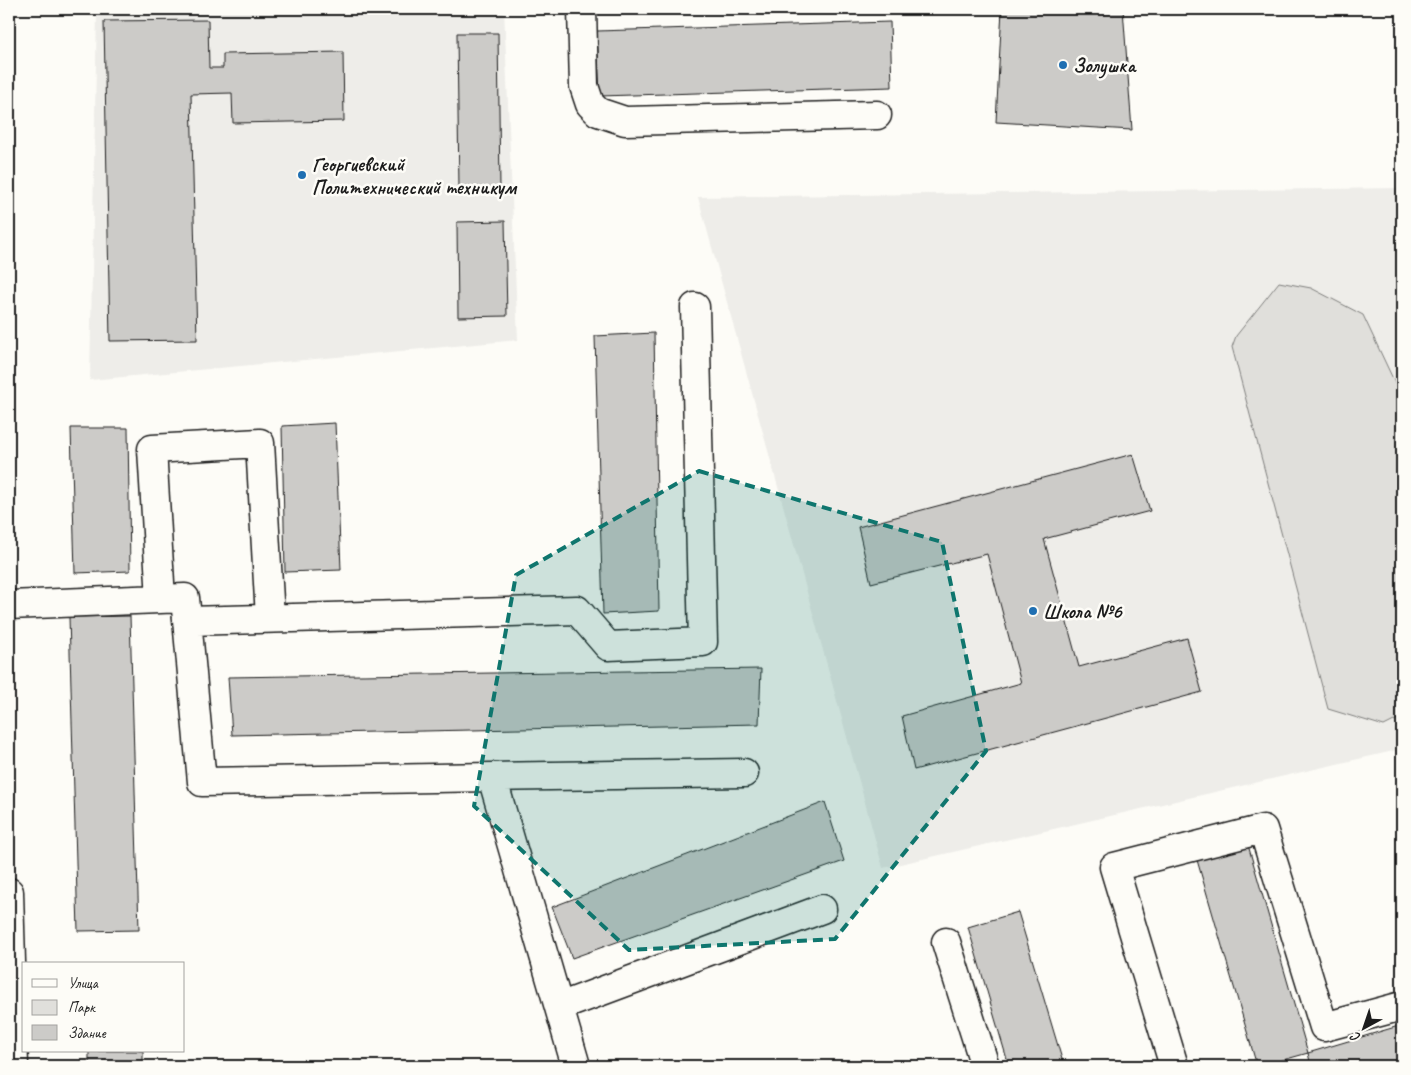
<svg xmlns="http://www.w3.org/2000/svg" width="1411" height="1075" font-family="Caveat,sans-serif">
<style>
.built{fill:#eeede9}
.green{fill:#e0dfdb;stroke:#7e7e7c}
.building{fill:#cccbc8;stroke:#1c1c1c}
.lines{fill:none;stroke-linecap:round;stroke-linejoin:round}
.minor-casing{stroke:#1c1c1c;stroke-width:31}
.minor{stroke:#fdfcf7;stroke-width:28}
.marked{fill:#0f766e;fill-opacity:0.2;stroke:#0f766e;stroke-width:4;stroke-dasharray:10 6;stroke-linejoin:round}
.poi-dot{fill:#1f6fb2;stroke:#fdfcf7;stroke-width:2}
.labels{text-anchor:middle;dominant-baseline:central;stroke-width:5;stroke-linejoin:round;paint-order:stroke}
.poi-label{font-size:20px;font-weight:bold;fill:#1c1c1c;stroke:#fdfcf7;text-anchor:start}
</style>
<rect width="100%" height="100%" fill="#fdfcf7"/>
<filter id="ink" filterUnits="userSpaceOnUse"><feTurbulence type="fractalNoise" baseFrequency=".02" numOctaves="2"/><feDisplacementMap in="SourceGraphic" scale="10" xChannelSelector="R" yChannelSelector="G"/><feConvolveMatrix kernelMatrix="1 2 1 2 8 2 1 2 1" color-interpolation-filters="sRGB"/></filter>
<g filter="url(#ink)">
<!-- built -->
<path class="built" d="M97,9H504L518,340L90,380Z
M1402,188V749L883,868L698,197Z"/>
<!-- green -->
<path class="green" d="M1279,282L1311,288L1363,315L1402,398V717L1384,726L1328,709L1232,347L1236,336Z"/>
<!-- building -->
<path class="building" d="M1002,9H1123L1132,130L996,122Z
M208,20L209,68H223V54L343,52L344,121L233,123L232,93L191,94L197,340L110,341L104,21Z
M890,22L892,87L600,96L597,31Z
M457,33H498L500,189H459Z
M505,221L507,316L458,317L457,222Z
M654,333L659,611L603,614L595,336Z
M335,423L341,570L285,572L282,426Z
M71,428H128L130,571L75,573Z
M1133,454L1150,511L1044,539L1079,667L1187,638L1202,692L914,770L902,716L1021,683L987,554L871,583L858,527Z
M130,616L139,930L78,931L69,617Z
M761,669L759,724L232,735L228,677Z
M825,802L844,861L572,958L552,907Z
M1248,845L1308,1053L1262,1066H1257L1197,860Z
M1018,912L1064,1066H1009L968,927Z
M1402,1025V1066H1311L1308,1053Z
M89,1051H143V1066H89Z"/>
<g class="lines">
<!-- minor casing -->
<g class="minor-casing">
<path id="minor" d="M582,9L584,86L590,104L598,112L625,121L877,115
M161,599L152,449L260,443L270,618
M9,605L185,598L202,782L492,777L576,1066
M188,621L577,610L608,646L703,642L695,307
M492,777L744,773
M9,892L14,1066
M946,942L985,1066
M559,1007L822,909
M1174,1066L1114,867L1263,829L1324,1027L1402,1006"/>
</g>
<!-- minor -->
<use href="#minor" class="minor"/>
</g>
</g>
<!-- marked area -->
<path class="marked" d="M699,471L942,542L986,751L835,939L629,950L474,806L516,575Z"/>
<!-- markers -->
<g class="poi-dot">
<circle cx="1063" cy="65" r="5"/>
<circle cx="302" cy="175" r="5"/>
<circle cx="1033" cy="611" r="5"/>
</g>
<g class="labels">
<!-- poi labels -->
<g class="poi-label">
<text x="1073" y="65">Золушка</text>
<text x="312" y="164">Георгиевский<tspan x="312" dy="23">Политехнический техникум</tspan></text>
<text x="1043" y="611">Школа №6</text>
</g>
</g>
<!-- margin -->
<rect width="1411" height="1075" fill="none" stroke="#fdfcf7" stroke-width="30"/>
<rect x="15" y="15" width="1381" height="1045" fill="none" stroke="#1c1c1c" stroke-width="2" filter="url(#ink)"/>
<!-- legend -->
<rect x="22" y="962" width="162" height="90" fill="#fdfcf7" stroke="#a3a29f"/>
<rect x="32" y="979" width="25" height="8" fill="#fdfcf7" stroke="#a3a29f"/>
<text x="68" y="988" font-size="15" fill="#1c1c1c">Улица</text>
<rect x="32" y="1000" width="25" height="15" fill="#e0dfdb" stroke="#a3a29f"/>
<text x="68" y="1012" font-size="15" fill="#1c1c1c">Парк</text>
<rect x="32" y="1025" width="25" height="15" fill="#cccbc8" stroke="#a3a29f"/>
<text x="68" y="1038" font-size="15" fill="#1c1c1c">Здание</text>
<!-- north arrow -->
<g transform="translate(1364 1028) rotate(220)" stroke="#fdfcf7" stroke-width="4" paint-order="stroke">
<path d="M0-4L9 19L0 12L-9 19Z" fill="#1c1c1c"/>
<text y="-8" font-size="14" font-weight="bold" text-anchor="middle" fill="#1c1c1c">С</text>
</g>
</svg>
